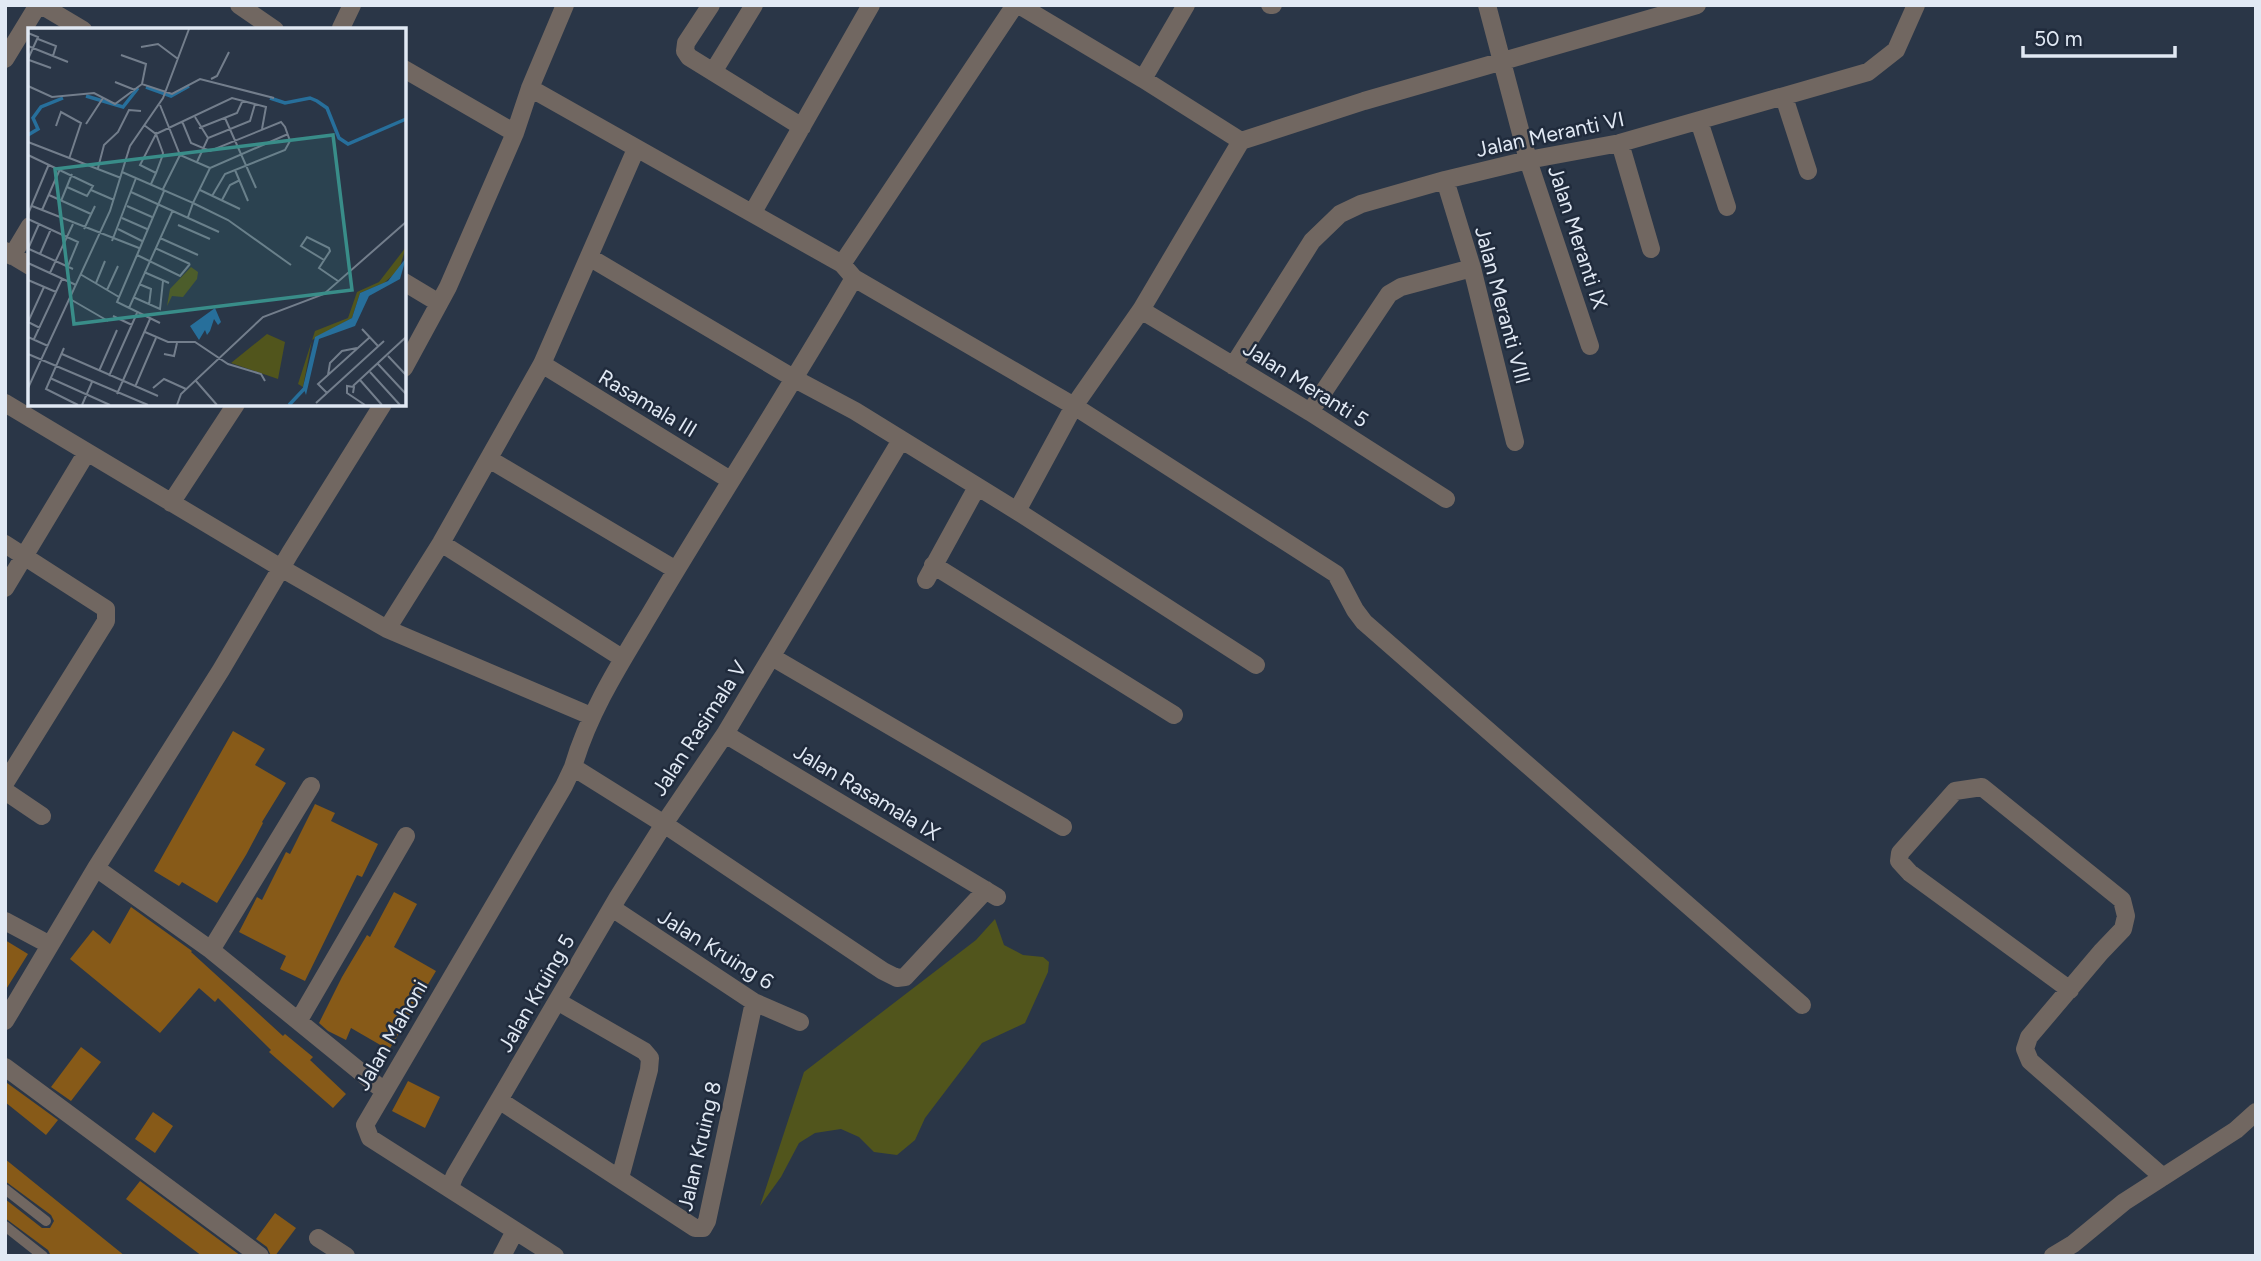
<svg xmlns="http://www.w3.org/2000/svg" width="2261" height="1261" font-family="Figtree,sans-serif">
<style>
.green{fill:#51551c}
.building{fill:#875a18}
.lines{fill:none;stroke-linecap:round;stroke-linejoin:round}
.service{stroke:#716761;stroke-width:10}
.minor{stroke:#716761;stroke-width:18}
.labels{text-anchor:middle;dominant-baseline:central;stroke-width:5;stroke-linejoin:round;paint-order:stroke}
.street-label{font-size:21px;fill:#e1e9f4;stroke:#202b3c}
.inset-river{fill:none;stroke:#276f9b;stroke-width:3.5}
.inset-road{fill:none;stroke:#737e8c;stroke-width:2}
.view{fill:#398d89;fill-opacity:0.15;stroke:#398d89;stroke-width:3.5}
.inset-edge{fill:none;stroke:#e1e9f4;stroke-width:3.5}
</style>
<rect width="100%" height="100%" fill="#2a3647"/>
<!-- green -->
<path class="green" d="M995,919L1004,945L1023,955L1043,957L1049,962L1048,972L1025,1023L982,1043L925,1118L915,1140L897,1155L874,1152L859,1137L841,1129L815,1133L799,1143L781,1177L760,1206L804,1072L976,940Z"/>
<!-- building -->
<path class="building" d="M233,731L265,749L255,765L286,783L262,822L263,823L246,855L217,903L182,882L179,886L154,871Z
M315,804L335,813L331,821L378,844L362,877L357,875L305,981L280,969L286,956L239,932L257,897L262,900L286,852L290,854Z
M394,892L417,904L394,947L436,971L389,1050L351,1028L346,1040L328,1031L319,1023L342,977L367,935L370,937Z
M131,907L192,951L191,952L283,1036L285,1034L313,1057L310,1060L346,1094L333,1108L269,1052L271,1050L218,998L215,1002L199,988L160,1033L70,959L93,930L110,944Z
M5,940L28,954L5,991Z
M81,1047L101,1062L71,1101L51,1087Z
M408,1081L440,1097L425,1128L392,1111Z
M7,1083L58,1120L46,1135L5,1102V1086Z
M153,1112L173,1126L155,1153L135,1139Z
M5,1159L57,1201L125,1256H51L48,1250L5,1218V1199L42,1228H50L54,1221L51,1215L5,1181Z
M140,1181L241,1256H202L126,1199Z
M275,1213L296,1228L275,1256H271L267,1247L256,1239Z"/>
<g class="lines">
<!-- service -->
<path class="service" d="M5,1189L46,1221
M5,1226L43,1256"/>
<!-- minor -->
<path class="minor" d="M41,5L83,30
M239,5L275,30
M711,5L686,43L685,51L689,57L802,127
M1019,5L1143,79L1241,141
M1270,5H1273
M1487,5L1528,160L1590,346
M341,28L352,5
M5,59L38,5
M404,69L515,133
M713,72L754,5
M1143,79L1186,5
M530,88L842,264L854,278L1074,406L1141,310L1241,141L1364,101L1697,5
M1784,97L1808,171
M1699,121L1727,207
M1620,143L1651,249
M1445,180L1472,268L1515,442
M753,212L871,5
M5,251L30,266
M12,256L30,226
M589,257L795,379L855,411L1017,511L1256,665
M842,264L1015,5
M854,278C792,385 724,490 660,597C628,652 591,705 573,767L664,824L883,971L897,978L905,977L986,890
M404,282L439,303
M1141,310L1310,412L1446,499
M542,364L730,480
M1233,366L1312,241L1340,214L1361,204L1445,180L1528,160L1620,143L1868,72L1896,50L1916,5
M404,368L448,287L515,133L530,88L565,5
M5,403L281,568L387,629L591,716
M1310,412L1389,294L1401,287L1472,268
M489,459L676,570
M171,503L236,404
M1017,511L1074,406L1336,574L1355,610L1364,622L1802,1005
M441,543L622,658
M5,544L106,609V621L5,783
M933,565L1174,715
M926,580L977,487
M5,588L87,452
M387,629L441,543L542,364L636,149
M772,657L1063,827
M725,734L997,897
M5,791L42,816
M96,868L211,950L384,1091
M612,908L754,1002L800,1022
M5,921L50,945
M211,950L311,786
M2070,990L1910,873L1899,861L1900,853L1955,791L1982,787L2122,900L2126,916L2123,929L2101,952L2029,1037L2025,1049L2030,1061L2163,1177
M557,1001L644,1051L650,1058L649,1070L620,1178
M299,1020L406,836
M5,1021L96,868L221,670L290,553L383,404
M5,1067L260,1256
M499,1100L695,1228H703L707,1221L754,1002
M450,1187L455,1175L618,897L664,824L725,734L901,440
M318,1238L346,1256
M502,1256L515,1231
M555,1256L370,1138L365,1125L564,786L573,767
M2053,1256L2073,1244L2124,1202L2236,1130L2256,1112"/>
</g>
<g class="labels">
<!-- street labels -->
<g class="street-label">
<text transform="translate(1550 134) rotate(-12)">Jalan Meranti VI</text>
<text transform="translate(1578 237) rotate(72)">Jalan Meranti IX</text>
<text transform="translate(1503 305) rotate(75)">Jalan Meranti VIII</text>
<text transform="translate(1306 384) rotate(32)">Jalan Meranti 5</text>
<text transform="translate(648 403) rotate(31)">Rasamala III</text>
<text transform="translate(699 728) rotate(-57)">Jalan Rasimala V</text>
<text transform="translate(867 792) rotate(31)">Jalan Rasamala IX</text>
<text transform="translate(716 949) rotate(32)">Jalan Kruing 6</text>
<text transform="translate(536 993) rotate(-60)">Jalan Kruing 5</text>
<text transform="translate(391 1035) rotate(-60)">Jalan Mahoni</text>
<text transform="translate(699 1146) rotate(-77)">Jalan Kruing 8</text>
</g>
</g>
<!-- overview -->
<g transform="translate(28 28)">
<rect width="378" height="378" fill="#2a3647"/>
<path d="M378,219L371,242L356,255L332,265L324,290L284,312L275,359L270,356L287,303L320,290L329,264L351,254ZM163,239L170,244L169,251L155,269L144,268L139,278L142,261ZM239,306L257,314L250,351L203,335Z" fill="#51551c"/>
<path d="M378,230L372,251L341,268L327,298L291,311L278,367L275,359L287,309L324,290L332,265L360,253ZM187,280L193,294L190,297L186,291L182,303L179,307L177,302L171,312L162,298Z" fill="#276f9b"/>
<path class="inset-river" d="M118,59L143,68L161,58M58,68L95,79L110,60M242,70L257,75L282,70L289,73L299,80L311,110L320,116L378,91M0,107L10,101L5,90L13,79L35,70M261,377L277,360"/>
<path class="inset-road" d="M0,5L10,9L0,31M10,11L28,18L25,28M0,18L40,34M113,19L130,16L150,31M93,27L118,36L114,56M1,32L23,40M183,51L189,48L201,24M87,54L107,62M0,58L24,69L66,65L87,76L114,56L144,66L172,51L246,70M132,77L152,127L182,140M167,89L180,110M197,90L228,160M154,93L163,115L182,123L253,94L257,99L262,113L257,122L197,146L184,168M58,96L75,70M116,97L128,106L204,70L238,79L234,101M28,98L33,84L53,95L41,131M171,100L209,85L215,72M0,114L93,150M0,127L65,158L59,168L39,159M169,134L180,110L222,93L227,76M70,140L76,117L90,104L101,82L113,83M207,142L220,173M94,144L165,175L182,140L260,106M123,156L128,145L134,129L135,125L128,106L112,137L128,145M135,161L152,127M63,162L86,172M172,162L212,181M136,163L109,227L152,248L162,236M103,164L191,204M21,167L63,186M194,172L202,157L212,152M33,173L44,146M4,178L111,220M99,178L124,189M14,182L32,141M0,186L21,136M160,189L165,175L200,192L263,237M94,190L119,201M0,191L50,214L40,238M150,197L182,211M56,201L67,178M90,201L114,213M132,210L170,227M84,213L108,150M127,220L162,236M0,221L11,196M1,221L45,241M12,226L23,201M109,227L89,274L132,295M296,232L273,218L279,209L301,220L302,223L291,240L310,253M0,235L48,257M116,244L141,255M22,245L45,196M52,246L91,269M0,252L28,264M68,255L77,233M111,256L123,261L121,277M79,262L90,238M105,269L132,281L135,253M42,271L80,293M101,280L145,182M85,288L104,297M12,300L0,294L16,259M334,301L350,318M117,304L140,314H167L200,336L233,346L237,353M0,309L20,318M6,311L34,251M36,320L18,361L50,377M0,326L120,377M34,326L130,368M136,326L146,328L149,315M360,328L378,347M350,336L378,366M71,343L89,302M342,344L372,377M300,347L302,335L314,323L329,320M81,348L109,285M22,350L82,377M332,352L354,377M168,353L189,377M325,358L378,309M107,359L128,310M0,360L82,183L102,118L135,70L161,1M125,360L136,351L158,361M299,365L290,356L342,309M325,365L326,359L319,358V365L337,377M89,366L122,291M288,375L356,313M54,377L64,354M149,377L153,366L235,289L296,266L378,194"/>
<path class="view" d="M305,107L324,262L46,296L27,141Z"/>
<rect width="378" height="378" class="inset-edge"/>
</g>
<!-- border -->
<rect width="2261" height="1261" fill="none" stroke="#e1e9f4" stroke-width="14"/>
<!-- scale -->
<path d="M2023 46v10h152v-10" fill="none" stroke="#e1e9f4" stroke-width="3.5"/>
<text x="2034" y="46" font-size="21" fill="#e1e9f4" stroke="#202b3c" stroke-width="5" paint-order="stroke">50 m</text>
</svg>
